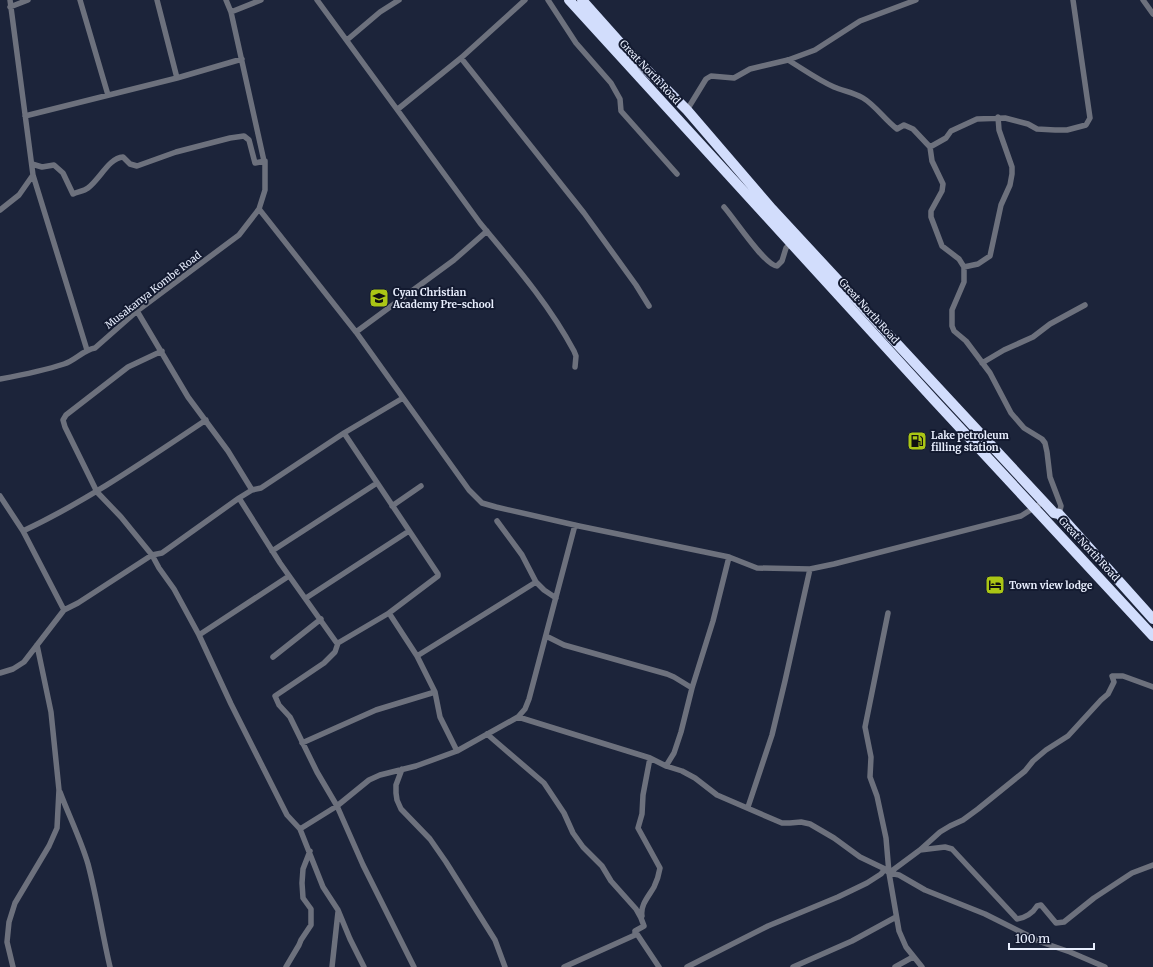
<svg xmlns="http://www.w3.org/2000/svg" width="1153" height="967" font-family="Merriweather,serif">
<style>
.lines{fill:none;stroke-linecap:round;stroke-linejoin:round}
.street{stroke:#6d717d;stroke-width:5.5}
.highway{stroke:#d2ddfc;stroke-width:10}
.labels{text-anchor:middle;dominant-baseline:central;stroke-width:4;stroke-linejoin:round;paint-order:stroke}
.street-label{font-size:10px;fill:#e9effe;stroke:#131a30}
.poi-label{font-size:10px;font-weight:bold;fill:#e9effe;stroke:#131a30;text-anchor:start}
</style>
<rect width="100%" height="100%" fill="#1c243a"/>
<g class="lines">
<!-- street -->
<path class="street" d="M80,0L108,95
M157,0L177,78
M317,0L480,223C514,264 549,304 574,351L576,356L575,367
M548,0L576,43L611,83L620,99L621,111L677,174
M1143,0L1153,14
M10,7L28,0
M231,12L261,0
M347,40L380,12L399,0
M461,58L584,213L636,285L649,306
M788,60C803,69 818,80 834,87C843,91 853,92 863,98C875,105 885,120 897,129L904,125L913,129L930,147L932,161L943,184L942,191L931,211V217L942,246L959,259L964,267V282L952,310V326L954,331L966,341L990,373L1011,413L1024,428L1042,439L1045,443L1047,452L1050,477L1061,506L1059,514
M398,109L461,58L525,0
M687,110L706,79L711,76L734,78L750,69L788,60L815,50L860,21L916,0
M25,116L177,78L242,59
M930,147L946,138L951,131L977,119L1005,118L1028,124L1037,129L1055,130H1067L1086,125L1090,118L1073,0
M32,164L42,167L54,165L63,173L73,194C77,192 84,191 88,188C100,179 109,158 123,157L130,164L137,166L176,152L230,138L244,136L249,140L255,163L265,161
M33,175L87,350
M724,207C734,218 765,266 777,266L782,261L786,248L791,243
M259,209L356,332L469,490L482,503L496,507L579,526L729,557L757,568L810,569L834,564L1021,516L1043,502
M0,210L19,195L33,175L10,0
M964,267L978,264L990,256L1001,205L1010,185L1012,174V167L999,130L998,117
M137,311L188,397L228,451L252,490
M356,332L454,260L487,231
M162,351L128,367L66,415L63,420L65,427L97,492L121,517L152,555L159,568L174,589L199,635L231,704L287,815L300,829L323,887L338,910L350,939L364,967
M982,363L1004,350L1033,337L1050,324L1085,305
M0,379C22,375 43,371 64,364C76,360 83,350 95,348L137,311L239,235L259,209L265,190V161H264L231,12L226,0
M344,433L438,574V576L389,613L338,643L335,652L324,663L275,696L279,705L290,717L317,772L337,806L363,865L414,967
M0,496L23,531L64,610
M239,498L280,563L336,642L338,643
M392,506L421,486
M497,521L522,555L536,582L544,590L556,598
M23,531C87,501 146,460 206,420
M272,551L377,483
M306,598L409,531
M389,613L417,656L435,692L440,717L457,751
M888,613L865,727L871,757L870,777L877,796L886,838L889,873L899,931L906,947L922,967
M199,635L289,576
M546,636L564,645L667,674L674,677L692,688
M417,656L536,582
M273,657L321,619
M0,673L13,669L24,662L64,610L78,603L152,555L162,553L239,498L252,490L261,488L344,433L403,398
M518,717L650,758L666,766L682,771L695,778L717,795L782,823H790L801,822L810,824L834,838L860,857L885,869L889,873L899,875L925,890L985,914L1041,942L1070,952L1105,967
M487,734L544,783L564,813L573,833L583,847L602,866L611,881L636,909L641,918L644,926L635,931V935L564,967
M302,743L376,710L435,692
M666,766L674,753L681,732L692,688L713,621L729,557
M402,769L396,785V793L397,800L401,809L430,839L446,862L495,940L505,967
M60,792C69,816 81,840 88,864C97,898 102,933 110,967
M748,807L772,735L785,681L810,569
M300,829L337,806L369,780L380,775L416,766L457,751L518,717L525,709L529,699L575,525
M920,850L940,832L950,826L963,820L978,809L1025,771L1033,761L1046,750L1068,736L1101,700L1108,694L1114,682L1112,676H1123L1153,687
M889,873L920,850L945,847L952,849L1017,919C1025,918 1033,913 1037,906L1041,905L1056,923L1064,922L1094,898L1132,873L1153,865
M642,916C640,905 649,896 654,887C657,881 659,874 660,868L638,828L642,814L643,795L650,758
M635,931L659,967
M13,967L7,942L9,922L15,903L49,846L57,828L59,790L51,712L37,645
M286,967L299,945L301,940L311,925V909L303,898L302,883L303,869L310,851
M332,967L338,912
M687,967L768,926L838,897L867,883L881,874L885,869
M793,967L852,941L896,917
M895,967L913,957"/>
<!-- highway -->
<path class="highway" d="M569,0L935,401L1153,636
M582,0L624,47L687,110L772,209L1054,513L1059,514L1153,619"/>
</g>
<!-- icons -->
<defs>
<g id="school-square" transform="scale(1)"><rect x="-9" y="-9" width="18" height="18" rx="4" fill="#abc615" stroke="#131a30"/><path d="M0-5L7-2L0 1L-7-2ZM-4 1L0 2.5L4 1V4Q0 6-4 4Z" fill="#111"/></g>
<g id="fuel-square" transform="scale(1)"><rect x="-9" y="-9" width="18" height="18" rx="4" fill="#abc615" stroke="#131a30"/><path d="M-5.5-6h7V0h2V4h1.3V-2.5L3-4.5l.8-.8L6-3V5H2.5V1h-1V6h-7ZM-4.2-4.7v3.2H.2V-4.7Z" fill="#111"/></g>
<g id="hotel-square" transform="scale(1)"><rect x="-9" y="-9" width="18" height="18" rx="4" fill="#abc615" stroke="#131a30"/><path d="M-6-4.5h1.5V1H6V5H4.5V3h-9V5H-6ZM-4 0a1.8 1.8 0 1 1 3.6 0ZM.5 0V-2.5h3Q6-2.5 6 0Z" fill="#111"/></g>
</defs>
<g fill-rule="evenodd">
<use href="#school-square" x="379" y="298"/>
<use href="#fuel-square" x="917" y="441"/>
<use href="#hotel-square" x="995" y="585"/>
</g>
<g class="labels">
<!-- street labels -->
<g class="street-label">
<text transform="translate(650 72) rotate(47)">Great North Road</text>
<text transform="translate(153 290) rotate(-38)">Musakanya Kombe Road</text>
<text transform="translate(869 311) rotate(48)">Great North Road</text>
<text transform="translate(1089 549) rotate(47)">Great North Road</text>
</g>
<!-- poi labels -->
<g class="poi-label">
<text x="393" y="292">Cyan Christian<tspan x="393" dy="12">Academy Pre-school</tspan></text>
<text x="931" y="435">Lake petroleum<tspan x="931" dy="12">filling station</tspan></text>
<text x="1009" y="585">Town view lodge</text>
</g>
</g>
<!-- scale -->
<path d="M1009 943v6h85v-6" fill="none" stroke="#e9effe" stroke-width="2"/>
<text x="1015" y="943" font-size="12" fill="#e9effe" stroke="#131a30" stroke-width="3" paint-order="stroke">100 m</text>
</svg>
